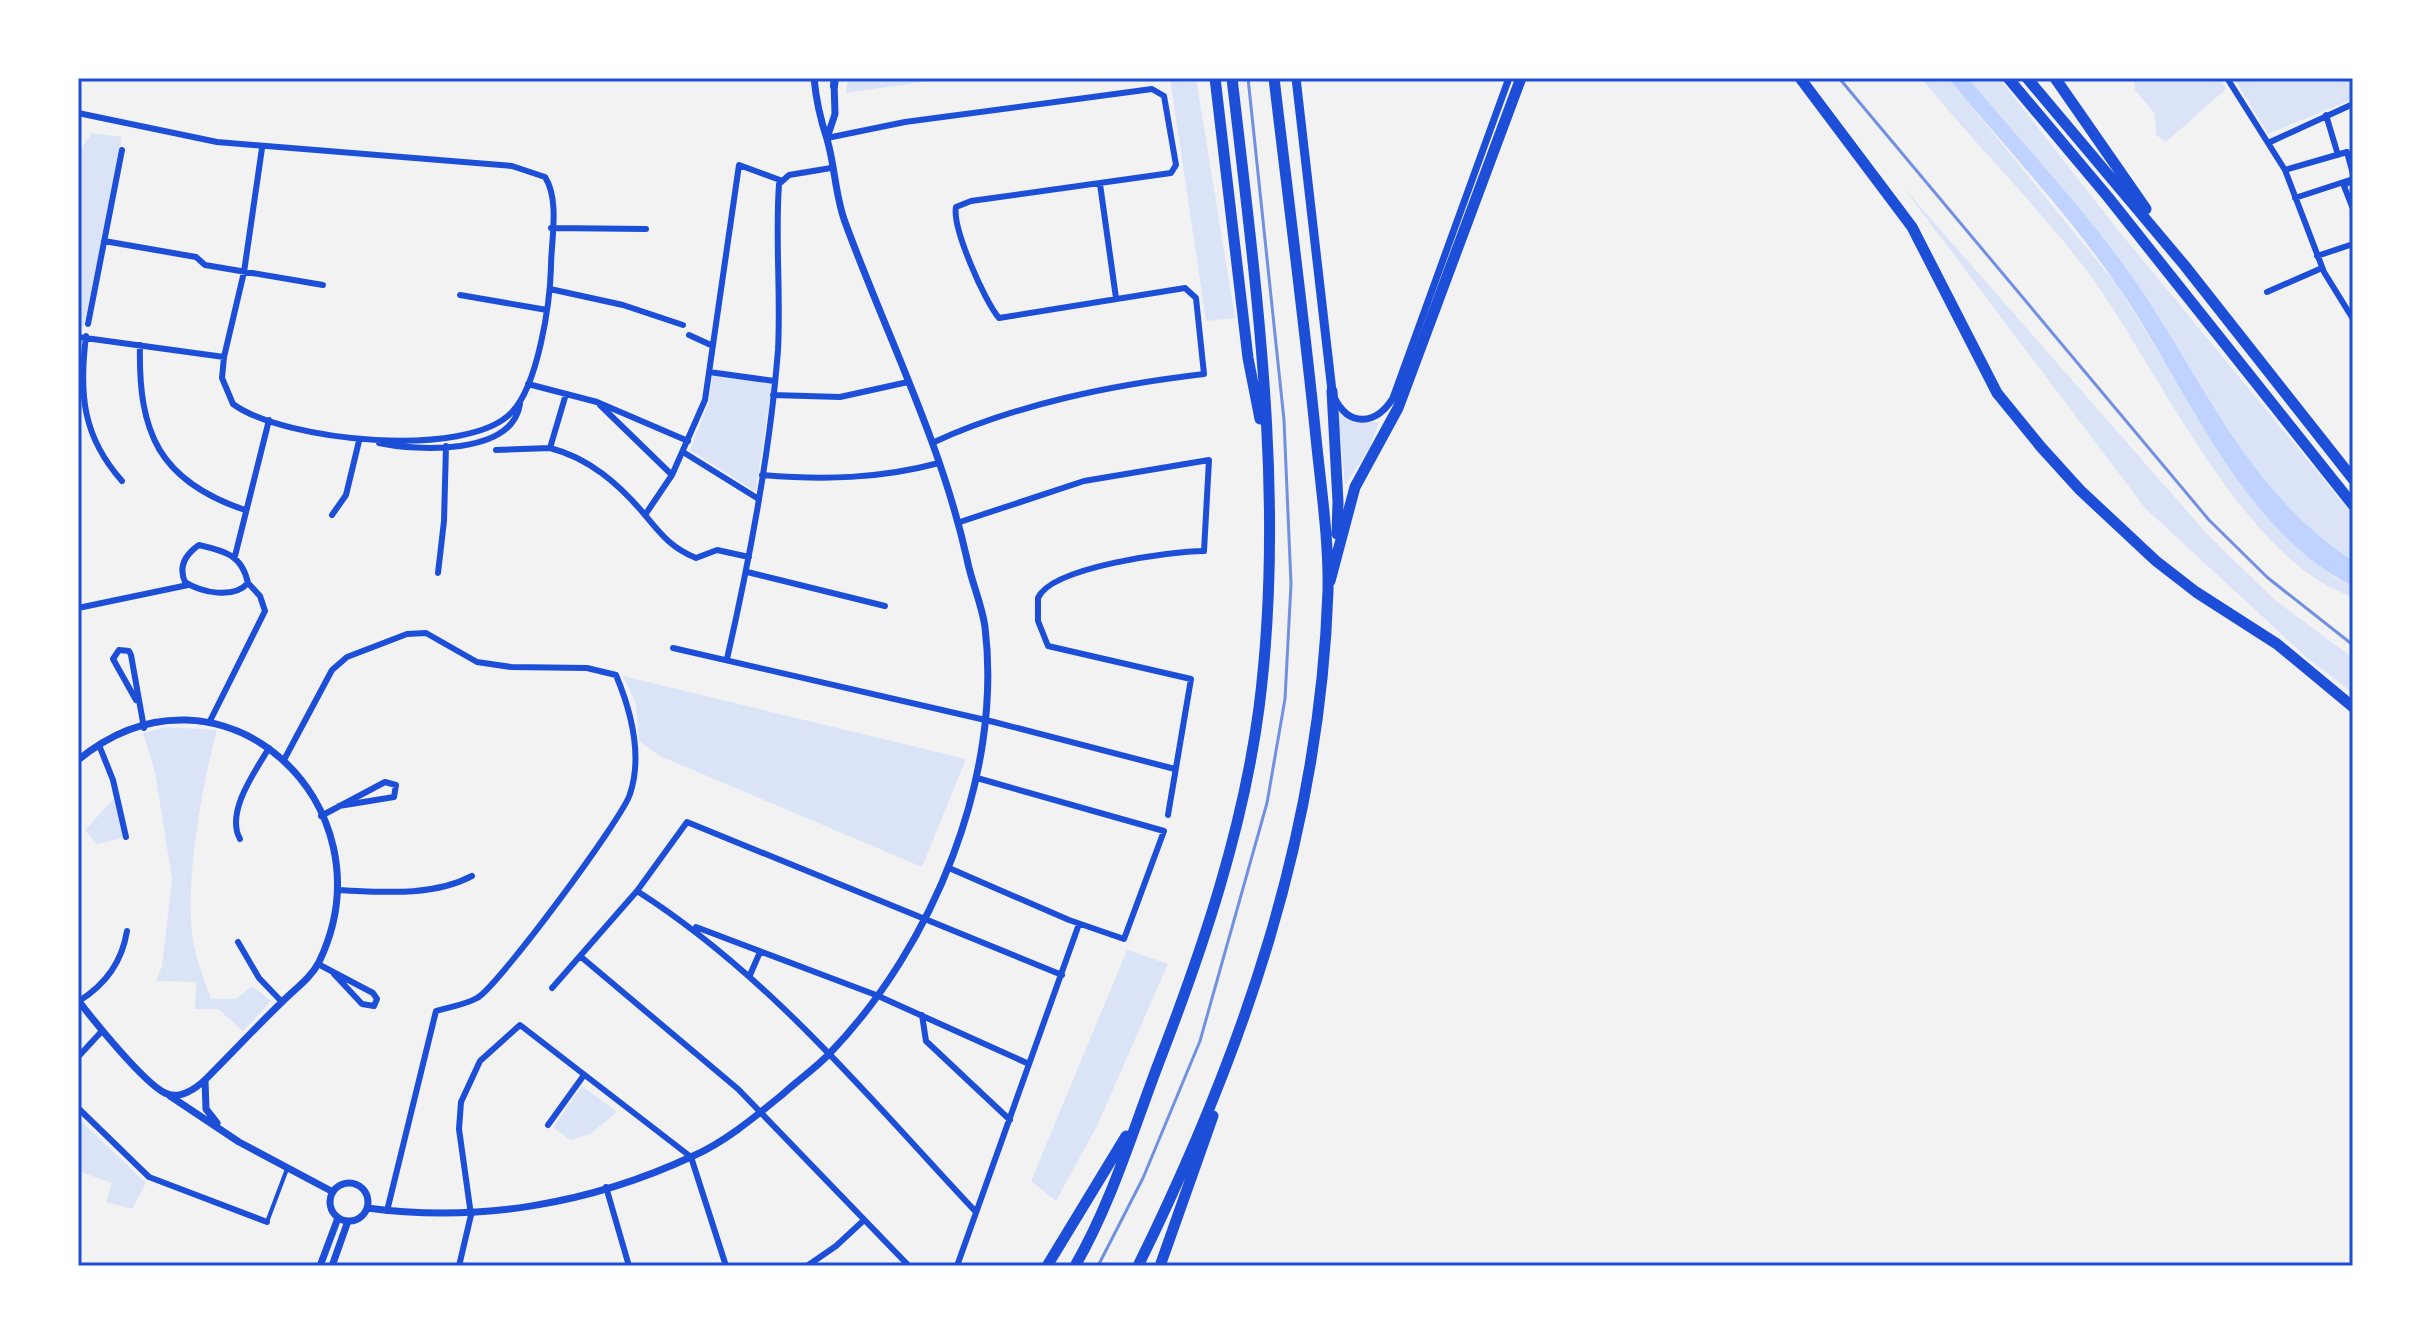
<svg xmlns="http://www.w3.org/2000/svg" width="2431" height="1344" font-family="Jost,sans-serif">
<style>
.green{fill:#dbe4f7}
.water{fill:#bfd3fe}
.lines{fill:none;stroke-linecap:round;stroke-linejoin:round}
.pedestrian{stroke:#1d4ed8;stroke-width:4}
.minor{stroke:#1d4ed8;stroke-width:6}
.tertiary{stroke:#1d4ed8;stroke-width:7}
.secondary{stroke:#1d4ed8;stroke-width:8}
.primary{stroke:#1d4ed8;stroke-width:9}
.motorway{stroke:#1d4ed8;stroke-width:11}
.rail{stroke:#7290e2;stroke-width:3}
.neatline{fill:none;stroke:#1d4ed8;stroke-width:3}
</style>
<rect width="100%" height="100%" fill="#f2f2f2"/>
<!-- green -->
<path class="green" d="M848,78H950L846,93Z
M1170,78H1196L1235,318L1206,321Z
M1921,78H1948L2117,285L2208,432L2256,502L2334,577L2353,586V597C2240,560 2155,360 2084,267C2033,201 1974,143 1921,78Z
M1968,78H1999L2118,230L2353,515V561C2244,489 2203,377 2131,275C2082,206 2022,143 1968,78Z
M2134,78H2220L2226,89L2166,142L2156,135L2155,114L2135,90Z
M2234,78H2353V99L2268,134Z
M92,133L122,137L84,326L78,327V153Z
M1902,186L2208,535L2275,600L2353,658V693L2306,657L2145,508Z
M712,376L772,383L756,492L690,450L709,402Z
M1338,413L1354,423L1379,422L1369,449L1345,485Z
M623,676L966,759L922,867L660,756L639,741L636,704Z
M166,727L217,730C202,784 183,891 194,946C198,964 205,982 211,999H236L252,986L271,1001L243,1031L218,1009H195L196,982L156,981L162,966L172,879L155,772L143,733Z
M117,795L126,837L97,844L85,830Z
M1127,950L1168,964L1097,1126L1056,1201L1031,1181Z
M582,1086L617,1112L590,1134L570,1140L553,1127Z
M78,1118L146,1183L132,1209L106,1202L112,1183L78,1171Z"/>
<!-- water -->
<path class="water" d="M1948,78H1968C2022,143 2082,206 2131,275C2203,377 2244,489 2353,561V586C2241,531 2185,383 2117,285C2067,212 2004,146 1948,78Z"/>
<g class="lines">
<!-- pedestrian -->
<path class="pedestrian" d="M267,1222L287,1169"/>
<!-- minor -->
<path class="minor" d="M2227,78L2285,170L2324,272L2353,319
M78,113L217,142L512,166L545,177C560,200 551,241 551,267C550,304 538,385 512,412C468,460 283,441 233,404L222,378L224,357L244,272L262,148
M2326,115L2338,155
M827,138L905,122L1152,89L1164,96L1176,165L1171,173L971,201L956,207C952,228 985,302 999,318L1185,288L1196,298L1204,374C1111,385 1017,404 932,443
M2268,143L2353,104
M2285,170L2347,152L2353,174
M2350,181L2344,186L2353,209
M1100,184L1116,298
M2295,198L2353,179
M551,228L646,229
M104,241L196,257L205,265L323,285
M2317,256L2353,244
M550,289L623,305L683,325
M2267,292L2322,268
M460,295L547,310
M88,324L122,150
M689,335L713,346
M86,336C79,393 82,436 122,481
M78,337L224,357
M140,345C138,433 159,481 245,510
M709,372L774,381
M528,384L597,402L688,441
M566,394L550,448C589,458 619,484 645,515C661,534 671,548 696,558L717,550L749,557
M773,395L840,397L908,382
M600,405L672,475
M379,443C416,451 512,456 520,404
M496,450L550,448
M683,452L757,498
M762,475C823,480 879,479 939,463
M332,515L346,495L359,441
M645,515L672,475L705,400L739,165L780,180
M960,522L1084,481L1209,460L1204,551C1172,551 1051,567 1038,598V621L1048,646L1191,679L1168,815
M199,545C225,551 242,555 248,583C234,599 202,593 185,582C178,566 186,554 199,545Z
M235,556L269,420
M747,572L885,606
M438,573L444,521L446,446
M78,608L188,585
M673,648L994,722L1175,769
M727,659C750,558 770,454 778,350C781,295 775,239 779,184L789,175L831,168
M136,700L113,659L119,650L129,651L131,655L144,728
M210,721L265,611L260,596L248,583
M99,745L113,780L126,837
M285,758L332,670L347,657L407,634L426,633L477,662L511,667L587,668L616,675C631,711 643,755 630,794C623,818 496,989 477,998C465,1005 449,1007 436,1011L387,1211
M321,816L385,782L396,785L394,797L339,806
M240,839C225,812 256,770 269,748
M949,868L1069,920L1124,939L1164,831L977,778
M338,890C382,892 432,897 472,876
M637,891C769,975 870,1099 976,1212
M696,927L876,995L1029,1064
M238,942L259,978L282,1002
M580,956L738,1089L909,1266
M318,964L373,993L377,999L374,1006L362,1004L334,974
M750,975L760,952
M552,988L637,891L687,822L1062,975
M79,1001C105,985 122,962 127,931
M922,1015L926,1041L1010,1120
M78,1057L101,1032
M78,1108L149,1177L267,1222
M548,1125L584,1075
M606,1187L629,1266
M459,1266L471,1215L459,1129L461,1102L480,1061L520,1025L691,1157L726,1266
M807,1266L836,1246L863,1221
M957,1266L1079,924"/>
<!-- tertiary -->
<path class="tertiary" d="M827,138L835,114L834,82
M1334,397C1349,428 1376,425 1393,398L1509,78
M78,760C220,643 395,804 319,962C311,978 295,989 282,1002C256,1027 231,1054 205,1080C195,1089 179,1100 165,1093C144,1083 93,1020 78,1000
M205,1080L206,1109L217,1123
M170,1096L239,1142L333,1192
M330 1202a19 19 0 1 1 38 0a19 19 0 1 1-38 0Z
M367,1208C479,1223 590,1204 693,1156C725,1142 756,1116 783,1094C798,1080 816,1068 830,1053C933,946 1003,776 985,627C982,604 971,581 967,559C941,442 886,334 845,222C835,195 835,166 827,139C820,118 816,100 814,78
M320,1266L338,1218
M332,1266L348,1221"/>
<!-- secondary -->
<path class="secondary" d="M834,86L835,78"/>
<!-- primary -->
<path class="primary" d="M1296,78L1332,391"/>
<!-- motorway -->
<path class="motorway" d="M1215,78L1248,358L1260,419
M1800,78L1912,227L1997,393L2041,447L2080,490L2156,561L2196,592L2277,644L2353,707
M2008,78L2108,197L2353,505
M2027,78L2185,266L2353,479
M2055,78L2146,209
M1332,391L1338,502L1337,534
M1330,581L1355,487L1398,408L1521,78
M1047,1266L1126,1136
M1075,1266C1112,1202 1133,1130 1159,1062C1203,948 1243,829 1259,708C1286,498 1256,287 1232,78
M1138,1266C1243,1053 1320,831 1328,591C1329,541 1321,488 1316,438C1304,318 1288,198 1274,78
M1160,1266L1213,1116"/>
<!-- rail -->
<path class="rail" d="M1839,78L2209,520L2268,578L2353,645
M1098,1266L1143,1178L1200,1041L1267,803L1285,699L1291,584L1284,420L1248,78"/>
</g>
<!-- border -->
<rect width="2431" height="1344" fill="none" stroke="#ffffff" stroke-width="160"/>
<rect x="80" y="80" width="2271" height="1184" class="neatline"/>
</svg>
